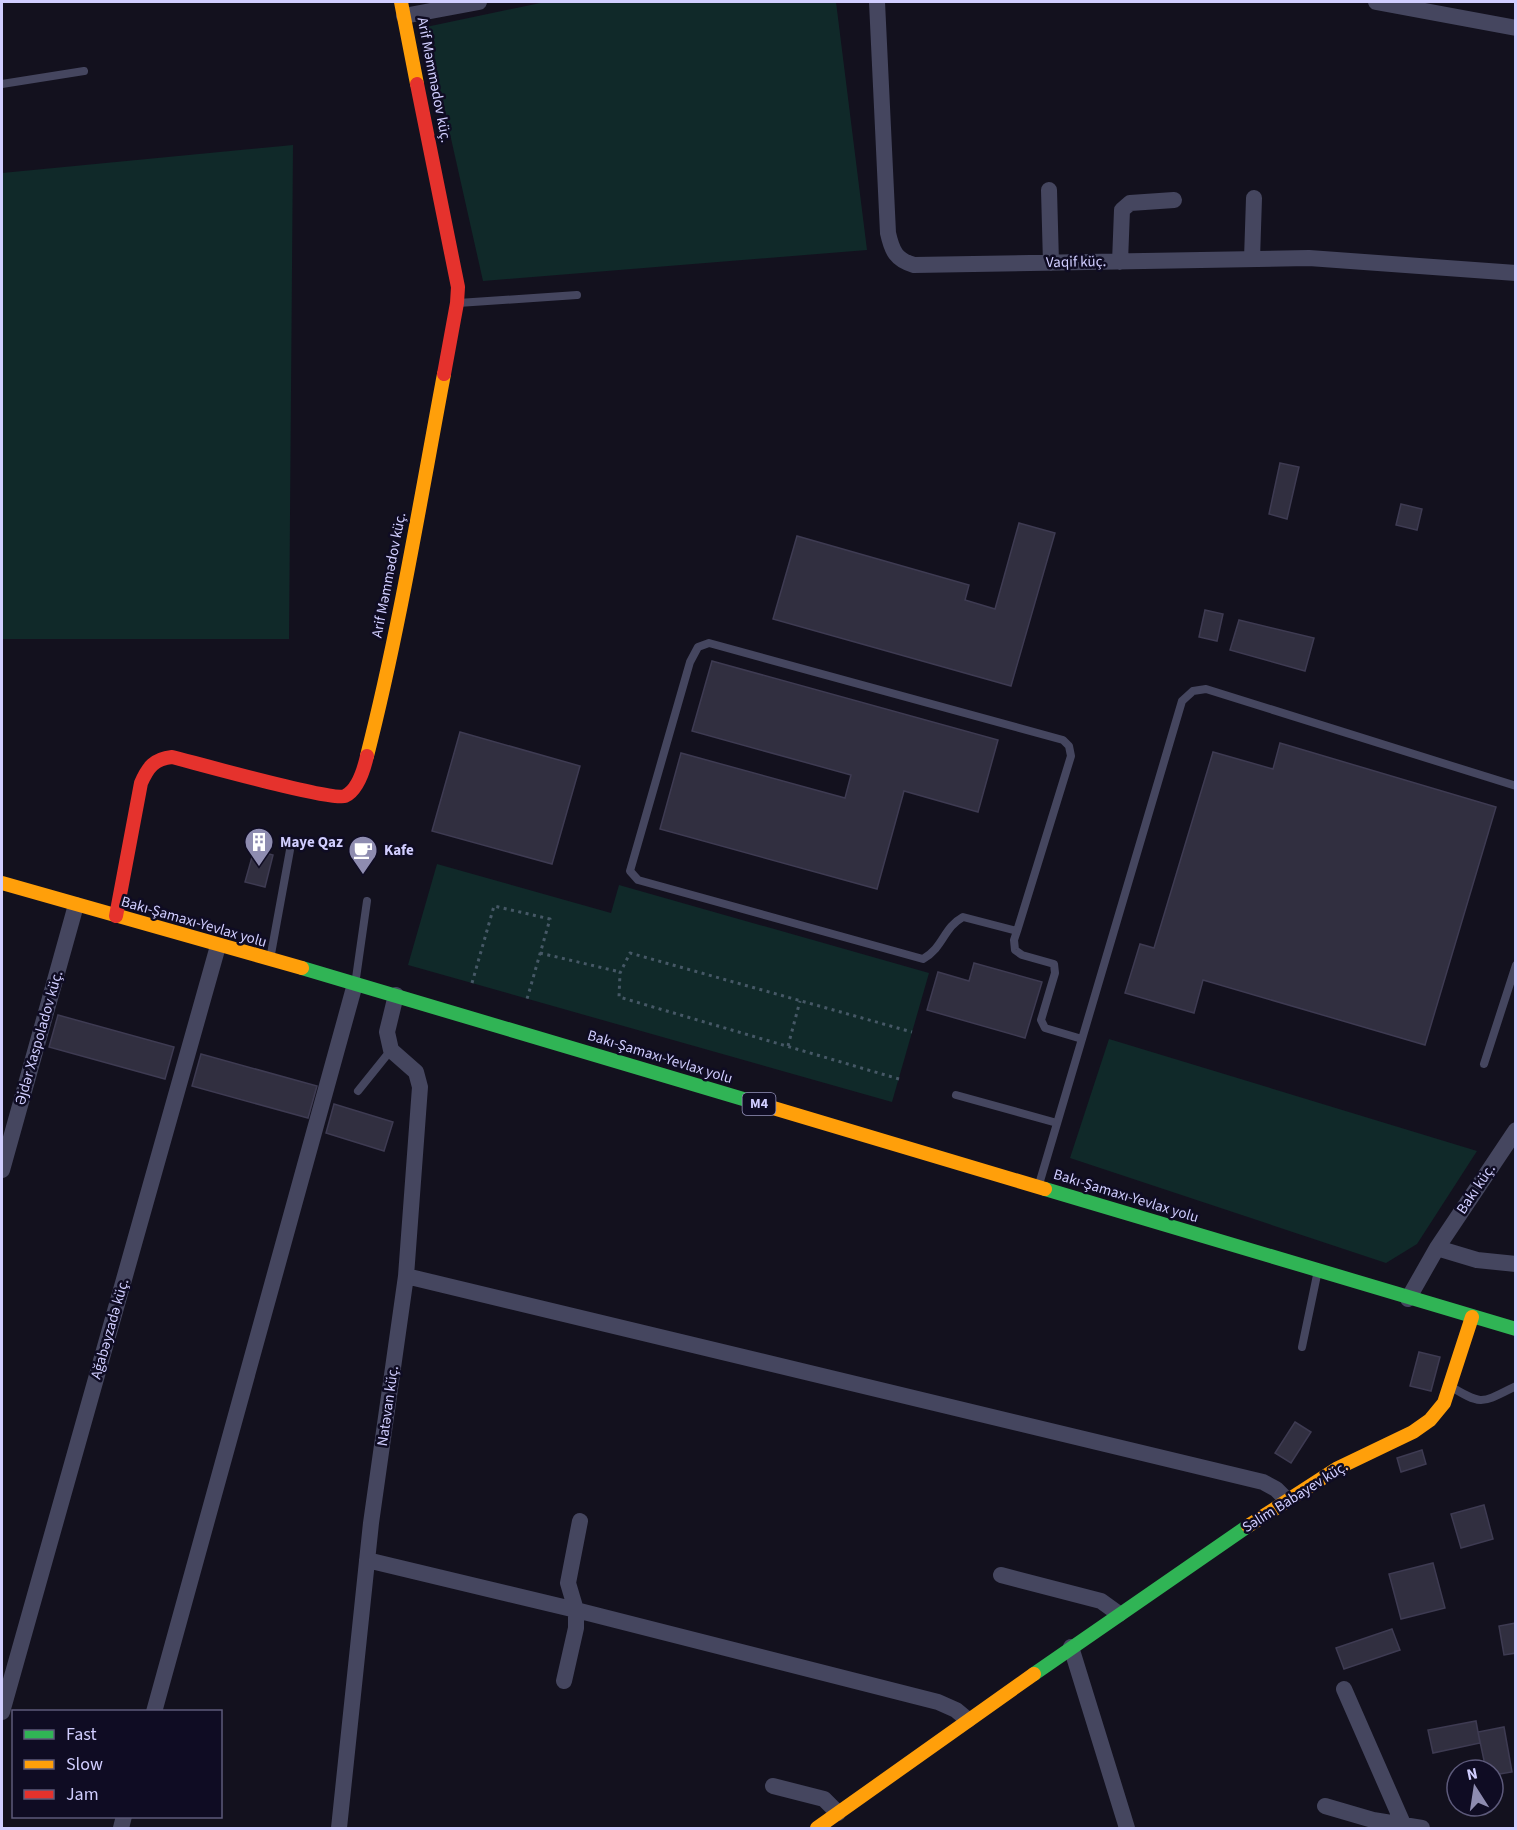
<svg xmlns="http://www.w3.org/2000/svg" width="1517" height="1830" font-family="'Source Sans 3',sans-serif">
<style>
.green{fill:#102929}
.building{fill:#312f40;stroke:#3e3b52;stroke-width:1.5}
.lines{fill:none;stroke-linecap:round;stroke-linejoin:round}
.path{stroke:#465866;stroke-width:3;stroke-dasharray:3 4.5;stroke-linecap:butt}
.lane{stroke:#45465f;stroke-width:8}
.street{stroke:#45465f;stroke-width:16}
.fast{stroke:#30b455;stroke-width:14}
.slow{stroke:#ff9f0a;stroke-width:14}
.jam{stroke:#e5322d;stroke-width:14}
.labels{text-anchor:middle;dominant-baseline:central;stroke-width:5;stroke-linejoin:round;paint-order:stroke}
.shield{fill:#0f0c23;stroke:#9794bd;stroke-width:1.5}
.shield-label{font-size:14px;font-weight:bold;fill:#d1ceff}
.street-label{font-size:15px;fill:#d1ceff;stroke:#0f0c23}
.poi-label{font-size:15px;font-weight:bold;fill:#d1ceff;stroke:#0f0c23;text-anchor:start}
</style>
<rect width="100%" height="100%" fill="#13111e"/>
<!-- green -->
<path class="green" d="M545,2H836L867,250L483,281L426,27Z
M293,145L289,639H2V173Z
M437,864L611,913L619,885L929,973L892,1102L408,965Z
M1109,1039L1477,1151L1417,1244L1386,1263L1070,1158Z"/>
<!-- building -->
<path class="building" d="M1280,463L1299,467L1287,519L1269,514Z
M1401,504L1422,509L1417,530L1396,525Z
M1019,523L1055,533L1011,686L773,619L797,536L969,585L965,600L995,609Z
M1205,610L1223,614L1217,641L1199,637Z
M1239,620L1314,638L1305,671L1230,650Z
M712,661L998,740L978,812L904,791L877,889L660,829L681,753L845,798L851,775L692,731Z
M460,732L580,766L552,864L432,831Z
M1280,743L1496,807L1425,1045L1203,980L1194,1013L1125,993L1140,944L1154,948L1213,752L1273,769Z
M254,850L273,855L265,887L245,882Z
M974,963L1042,982L1025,1038L927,1010L938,972L969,981Z
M58,1015L174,1047L165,1079L49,1047Z
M201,1054L317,1086L308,1118L192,1086Z
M334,1104L393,1122L384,1151L326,1133Z
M1419,1352L1440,1357L1431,1391L1410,1386Z
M1295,1422L1311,1432L1291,1463L1275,1453Z
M1422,1450L1426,1464L1401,1472L1397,1458Z
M1484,1505L1493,1539L1461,1548L1451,1514Z
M1433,1563L1445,1608L1401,1619L1389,1574Z
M1516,1623V1653L1504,1655L1499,1626Z
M1392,1629L1400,1650L1344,1669L1336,1648Z
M1476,1721L1480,1743L1433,1753L1428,1730Z
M1504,1727L1512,1772L1493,1775V1770H1486L1478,1732Z"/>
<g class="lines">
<!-- path -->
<path class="path" d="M540,953L620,972
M472,983L494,906L550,919L527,999
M788,1046L800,1001
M899,1079L619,997L620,973L630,953L912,1032"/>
<!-- lane -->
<path class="lane" d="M2,84L84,71
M458,303L577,295
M1017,931L963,917C943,928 944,947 923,959L638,880L630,871L690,662L698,647L709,643L1063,740L1069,746L1071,756L1017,931L1014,940L1015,950L1022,955L1054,964L1055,973L1041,1020L1045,1028L1082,1039
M271,954L290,850
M356,978L367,901
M1484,1064L1516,965
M358,1091L391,1050
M956,1095L1057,1123
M1040,1181L1182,701L1193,691L1206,689L1516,786
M1302,1347L1317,1275
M1450,1386C1482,1406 1482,1403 1516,1386"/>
<!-- street -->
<path class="street" d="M877,2L888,233C892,251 896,260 914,265L1309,258L1516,273
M1376,2L1516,28
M404,16L479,2
M1049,190L1051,263
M1252,259L1254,198
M1120,262L1122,210L1130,203L1174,200
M2,1170L76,905
M1437,1248L1477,1260L1516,1264
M406,1276L1263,1482L1276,1489L1287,1500
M1408,1299L1437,1248L1516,1130
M367,1560L576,1610L938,1702L956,1710L968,1720
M1001,1575L1101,1601L1119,1614
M1071,1647L1127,1828
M564,1681L576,1628V1610L568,1583L580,1521
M1344,1689L1404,1826
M2,1712L218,946
M154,1712L355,984
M773,1786L824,1799L838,1813
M1325,1806L1373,1820L1422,1828
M121,1828L124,1816
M339,1828L371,1523L406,1276L420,1087L416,1072L391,1050L387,1032L396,995"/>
<!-- fast -->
<path class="fast" d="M302,968L760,1104
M1045,1189L1516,1329
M1034,1674L1248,1526"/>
<!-- slow -->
<path class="slow" d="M401,2L417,84
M367,756C399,631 420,502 444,374
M2,883L302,968
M760,1104L1045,1189
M1248,1526L1338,1468L1413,1432L1430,1420L1444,1403L1472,1317
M817,1828L1034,1674"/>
<!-- jam -->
<path class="jam" d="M417,84L458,287L457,303L444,374
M116,916L141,783C148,767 154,759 172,757C196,763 331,801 345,796C358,790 364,769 367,756"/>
</g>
<!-- icons -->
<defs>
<g id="building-pin" transform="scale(1.5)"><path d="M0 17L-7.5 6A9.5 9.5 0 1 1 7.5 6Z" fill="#8e8cb0" stroke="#0f0c23"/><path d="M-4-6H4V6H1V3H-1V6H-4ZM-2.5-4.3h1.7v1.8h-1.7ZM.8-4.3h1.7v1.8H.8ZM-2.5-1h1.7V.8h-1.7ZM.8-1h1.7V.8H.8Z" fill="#fff"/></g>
<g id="cafe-pin" transform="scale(1.5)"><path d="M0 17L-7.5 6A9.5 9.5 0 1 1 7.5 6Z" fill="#8e8cb0" stroke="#0f0c23"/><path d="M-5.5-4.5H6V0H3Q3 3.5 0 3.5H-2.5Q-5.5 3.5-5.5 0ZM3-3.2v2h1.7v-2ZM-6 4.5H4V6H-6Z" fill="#fff"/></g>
</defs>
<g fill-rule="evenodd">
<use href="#building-pin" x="259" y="842"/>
<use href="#cafe-pin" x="363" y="850"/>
</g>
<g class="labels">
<!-- shield labels -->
<rect class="shield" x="742.5" y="1093" width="33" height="22" rx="4.5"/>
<g class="shield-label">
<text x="759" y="1104">M4</text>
</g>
<!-- street labels -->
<g class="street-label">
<text transform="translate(434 80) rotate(79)">Arif Məmmədov küç.</text>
<text transform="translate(1076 262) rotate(-1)">Vaqif küç.</text>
<text transform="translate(389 575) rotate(-79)">Arif Məmmədov küç.</text>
<text transform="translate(194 922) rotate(16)">Bakı-Şamaxı-Yevlax yolu</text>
<text transform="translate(39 1038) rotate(-74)">Əjdər Xaspoladov küç.</text>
<text transform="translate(660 1057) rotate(17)">Bakı-Şamaxı-Yevlax yolu</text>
<text transform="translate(1476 1189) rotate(-56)">Bakı küç.</text>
<text transform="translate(1126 1196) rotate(17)">Bakı-Şamaxı-Yevlax yolu</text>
<text transform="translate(110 1329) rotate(-74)">Ağabəyzadə küç.</text>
<text transform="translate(388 1406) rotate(-82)">Natəvan küç.</text>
<text transform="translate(1295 1497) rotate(-32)">Səlim Babayev küç.</text>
</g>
<!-- poi labels -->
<g class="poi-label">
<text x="280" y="842">Maye Qaz</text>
<text x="384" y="850">Kafe</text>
</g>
</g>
<!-- border -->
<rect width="1517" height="1830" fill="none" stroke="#d1ceff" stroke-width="6"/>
<!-- legend -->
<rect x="12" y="1710" width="210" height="108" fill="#0f0c23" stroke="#5d5a7b" stroke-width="1.5"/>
<rect x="24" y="1730" width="30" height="9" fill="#30b455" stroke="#5d5a7b" stroke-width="1.5"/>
<text x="66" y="1740" font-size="18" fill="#d1ceff">Fast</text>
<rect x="24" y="1760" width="30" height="9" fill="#ff9f0a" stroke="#5d5a7b" stroke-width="1.5"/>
<text x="66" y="1770" font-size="18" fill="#d1ceff">Slow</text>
<rect x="24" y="1790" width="30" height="9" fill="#e5322d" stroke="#5d5a7b" stroke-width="1.5"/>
<text x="66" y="1800" font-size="18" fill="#d1ceff">Jam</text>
<!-- north arrow -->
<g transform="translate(1475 1788) rotate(348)"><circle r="28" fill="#0f0c23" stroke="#5d5a7b" stroke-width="1.5"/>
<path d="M0-4.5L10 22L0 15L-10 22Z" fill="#8e8cb0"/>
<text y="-9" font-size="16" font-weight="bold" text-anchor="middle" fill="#d1ceff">N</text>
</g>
</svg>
